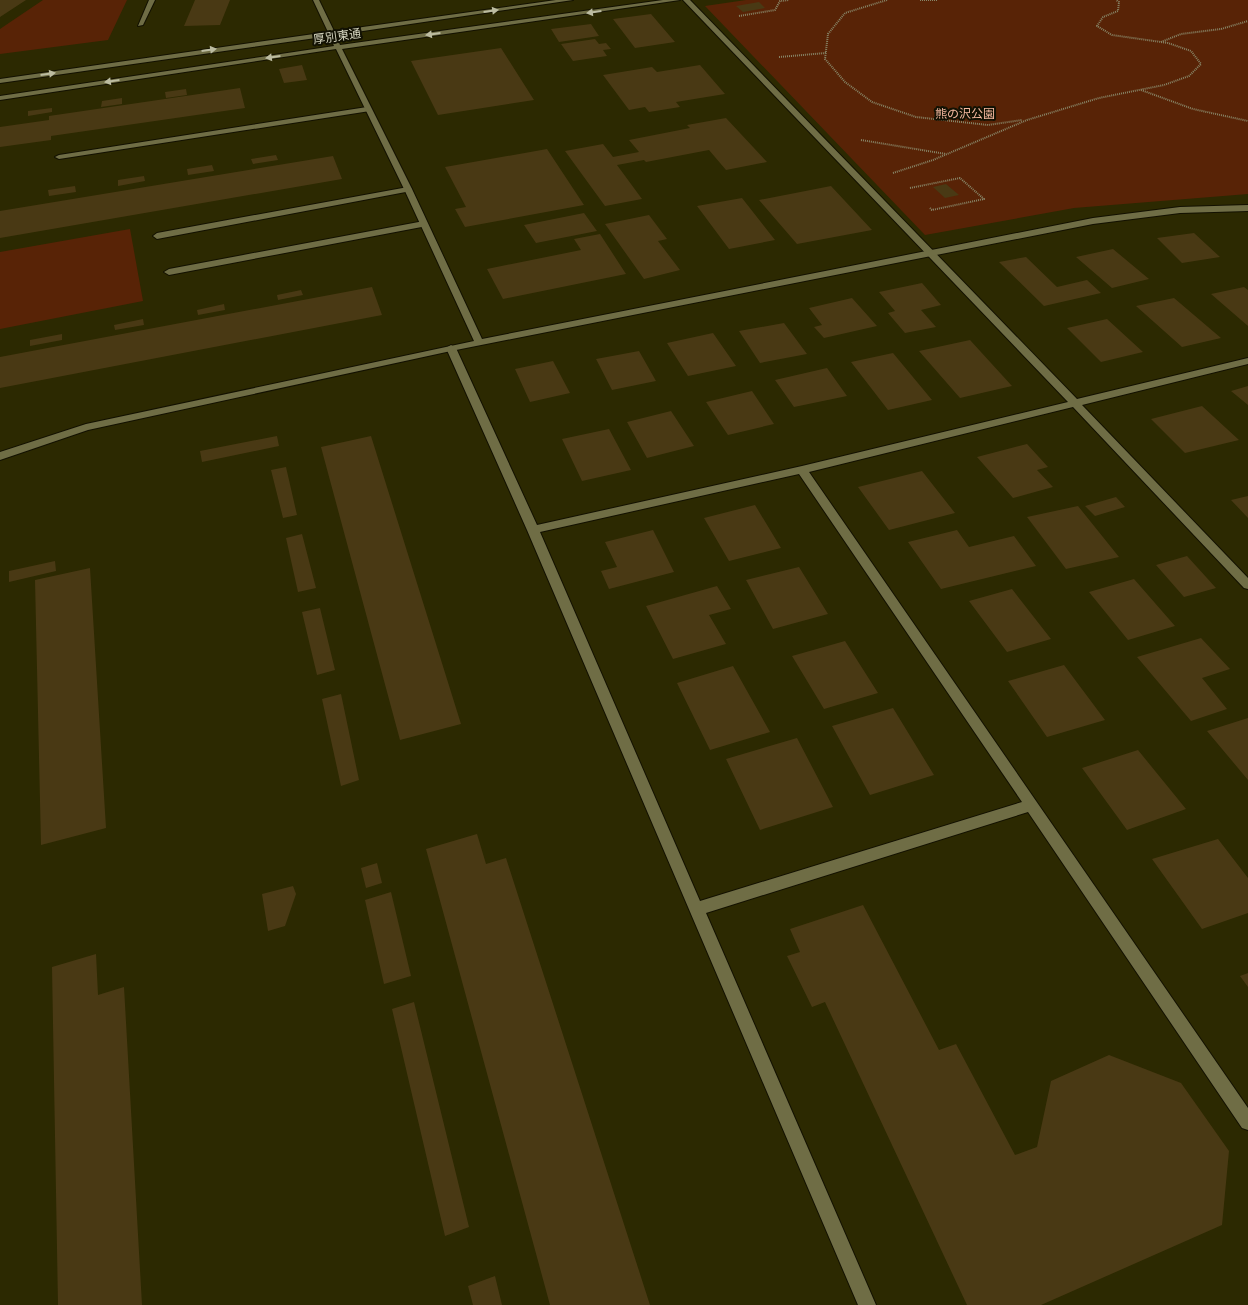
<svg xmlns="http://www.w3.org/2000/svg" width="1248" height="1305" font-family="'PT Sans Narrow','Noto Sans JP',sans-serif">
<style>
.green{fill:#582306}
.building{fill:#493914}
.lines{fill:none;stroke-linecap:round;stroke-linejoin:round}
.lane-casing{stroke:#131100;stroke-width:2}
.street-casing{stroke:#131100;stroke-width:2}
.secondary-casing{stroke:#131100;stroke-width:2}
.path{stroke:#888668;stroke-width:2;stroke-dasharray:1 1;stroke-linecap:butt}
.lane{fill:#6f6d45;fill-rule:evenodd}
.street{fill:#6f6d45;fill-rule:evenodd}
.secondary{fill:#6f6d45;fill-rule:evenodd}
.oneway{fill:#bcbca1}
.labels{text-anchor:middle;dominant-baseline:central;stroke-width:4;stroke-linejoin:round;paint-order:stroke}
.far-street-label{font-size:12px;fill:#d6d6c0;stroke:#121103}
.far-park-label{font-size:12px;fill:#f6baa0;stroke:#121103}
</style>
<rect width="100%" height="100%" fill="#2c2901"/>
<!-- green -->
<path class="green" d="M43,0H127L108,40L0,54V29Z
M746,0H1248V194L1074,208L925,235L705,6Z
M130,229L143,301L0,329V252Z"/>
<!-- building -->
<path class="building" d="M0,0H26L0,17Z
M195,0H230L220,25L184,26Z
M759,2L765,8L743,12L736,6Z
M651,14L675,42L635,48L613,19Z
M591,24L599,36L559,42L551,29Z
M595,39L599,44L606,43L611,49L603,50L607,56L573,61L561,44Z
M501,48L534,100L438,115L411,61Z
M302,65L307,80L284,83L279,69Z
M700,65L725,94L676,102L680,107L649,112L645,107L629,110L603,75L652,67L657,72Z
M240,88L245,108L51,136V140L0,147V127L49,120V116Z
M186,89L187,95L166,98L165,92Z
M122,98V104L101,107L102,101Z
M52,108V112L28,116V111Z
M726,118L767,162L726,170L709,150L646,162L644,160L617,165L642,199L605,206L565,151L603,144L613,157L639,152L629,140L690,128L687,125Z
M547,149L584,205L465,227L455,209L466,207L445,167Z
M276,155L278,160L253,164L251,159Z
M333,156L342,179L0,238V211Z
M212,165L214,171L188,175L187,169Z
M144,176L145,181L118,186V180Z
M946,184L959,195L945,198L933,187Z
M75,186L76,192L49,196L48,190Z
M831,186L872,230L797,244L759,200Z
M742,198L775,240L729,249L697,206Z
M584,213L597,231L536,243L524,225Z
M649,215L667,239L658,241L680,270L644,279L605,224Z
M1194,233L1220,257L1182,263L1157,238Z
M600,234L626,274L503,299L487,269L581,250L574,239Z
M1113,249L1149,279L1112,288L1076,257Z
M1026,257L1057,287L1087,280L1101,293L1044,306L999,262Z
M922,283L941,305L921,310L936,327L905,333L888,313L895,311L879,292Z
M372,287L382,315L0,388V357Z
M1244,287L1248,290V326L1211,294Z
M301,290L303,295L278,300L277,295Z
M852,298L877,326L824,338L814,327L822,325L809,308Z
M1174,298L1221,338L1182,347L1136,306Z
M224,304L225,310L198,315L197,310Z
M143,319L144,325L115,330L114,325Z
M1107,319L1143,352L1101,362L1067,328Z
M784,323L807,354L760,363L739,331Z
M713,333L736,366L688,376L667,343Z
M62,334V340L30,346V340Z
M970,340L1012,386L960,398L919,351Z
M639,351L656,381L612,390L596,359Z
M893,353L932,400L888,410L851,362Z
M553,361L570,393L530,402L515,369Z
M827,368L847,396L794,407L775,380Z
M1248,386V405L1231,391Z
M752,391L774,424L728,435L706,402Z
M1202,406L1239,440L1185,453L1151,419Z
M671,411L694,446L647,458L627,422Z
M609,429L631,470L582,481L562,439Z
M277,436L279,446L202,462L200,451Z
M371,436L461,724L400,740L321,447Z
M1027,444L1048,467L1037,470L1053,487L1013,498L977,457Z
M286,467L297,515L283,518L271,470Z
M922,471L955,513L889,530L858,487Z
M1248,496V518L1231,500Z
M1116,497L1125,507L1095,516L1085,506Z
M755,505L781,548L729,561L704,518Z
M1078,506L1119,557L1066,569L1027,517Z
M653,530L674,572L609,589L601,571L617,567L605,542Z
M957,530L969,547L1014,536L1036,566L941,589L908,542Z
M302,534L316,588L298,592L286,538Z
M1187,556L1216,588L1184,597L1156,565Z
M55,561L56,571L9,582V571Z
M799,567L828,614L773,629L746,580Z
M90,568L106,828L41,845L35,580Z
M1134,579L1175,626L1128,640L1089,592Z
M717,586L731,609L709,615L726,644L673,659L646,606Z
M1012,589L1051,639L1007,652L969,601Z
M320,608L335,670L317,675L302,612Z
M1201,638L1230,669L1202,678L1227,709L1191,721L1137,657Z
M845,641L878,693L824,709L792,656Z
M1064,665L1105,720L1047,737L1008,681Z
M733,666L770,732L710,750L677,683Z
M341,694L359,780L341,786L322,699Z
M893,708L934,775L870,795L832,726Z
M1248,718V780L1207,731Z
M797,738L833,807L760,830L726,759Z
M1138,750L1186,809L1127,830L1082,768Z
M477,834L486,864L506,858L650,1305H550L426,849Z
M1218,839L1248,878V913L1202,929L1152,859Z
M377,863L382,883L366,888L361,868Z
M293,886L296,894L285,926L268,931L262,894Z
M391,892L411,976L384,984L365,900Z
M863,905L939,1050L956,1044L1015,1155L1037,1147L1051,1081L1109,1055L1181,1083L1229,1151L1222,1225L1041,1305H967L825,1002L812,1007L787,956L800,952L790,929Z
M96,954L98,995L124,987L142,1305H58L52,967Z
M1248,973V987L1240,976Z
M414,1002L469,1227L445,1236L392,1009Z
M495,1276L502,1305H473L468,1286Z"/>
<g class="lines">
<!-- lane casing -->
<g class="lane-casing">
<path id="lane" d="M149,0H155L143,25L138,26Z
M367,107H370V111L59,159L55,157L59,155Z
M408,187L412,189L411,191L157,239L153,236L157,233Z
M424,221L427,222V226L169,275L164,272L169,269Z"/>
</g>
<!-- street casing -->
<g class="street-casing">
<path id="street" d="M683,0H690L1077,399L1248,358V364L1082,405L1248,578V589L1244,588L1073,407L809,472L1248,1108V1130L1242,1128L1028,812L706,913L876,1305H858L527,530L446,348L451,345L456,348L537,525L802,466L1068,402ZM799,474L1022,802L700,901L540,532Z"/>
</g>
<!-- secondary casing -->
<g class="secondary-casing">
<path id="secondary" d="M313,0H319L334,31L556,0H573L336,35L340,45L663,0H680L342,49L412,189L482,339L1093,218L1180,207L1248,205V211L1180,213L1093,224L451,351L88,430L0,460V452L86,424L474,341L404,189L336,49L0,100V96L334,46L330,36L0,83V79L328,32Z"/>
</g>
<!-- path -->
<path class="path" d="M887,0L845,13L828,34L825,59L845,82L872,102L916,117L988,125L1022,120
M920,0H938
M739,16L775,10L780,1L789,0
M1161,42L1181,34L1221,29L1248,21
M779,57L826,53
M1141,90L1193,109L1248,121
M861,140L946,154
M893,173L933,160L1027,120L1099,98L1164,85L1189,76L1201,64L1191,51L1168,43L1112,35L1097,26L1103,17L1118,11L1119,2L1116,0
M910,188L960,178L984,199L932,210L930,208"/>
<!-- lane -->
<use href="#lane" class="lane"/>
<!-- street -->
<use href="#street" class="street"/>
<!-- secondary -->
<use href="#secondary" class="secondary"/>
</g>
<!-- one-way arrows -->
<defs><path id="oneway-solid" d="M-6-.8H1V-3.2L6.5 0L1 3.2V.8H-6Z" transform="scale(1.25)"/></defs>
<g class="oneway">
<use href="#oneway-solid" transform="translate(491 11) rotate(-8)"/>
<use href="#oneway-solid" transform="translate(594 12) rotate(172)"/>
<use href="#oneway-solid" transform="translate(433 34) rotate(172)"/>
<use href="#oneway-solid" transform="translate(209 50) rotate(-8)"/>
<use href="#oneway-solid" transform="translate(273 57) rotate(172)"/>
<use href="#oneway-solid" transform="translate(48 74) rotate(-8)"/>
<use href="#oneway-solid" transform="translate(112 81) rotate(172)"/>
</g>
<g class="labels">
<!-- far-street labels -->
<g class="far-street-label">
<text transform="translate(337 36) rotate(-8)">厚別東通</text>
</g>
<!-- far-park labels -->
<g class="far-park-label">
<text x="965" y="113">熊の沢公園</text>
</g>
</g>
</svg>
